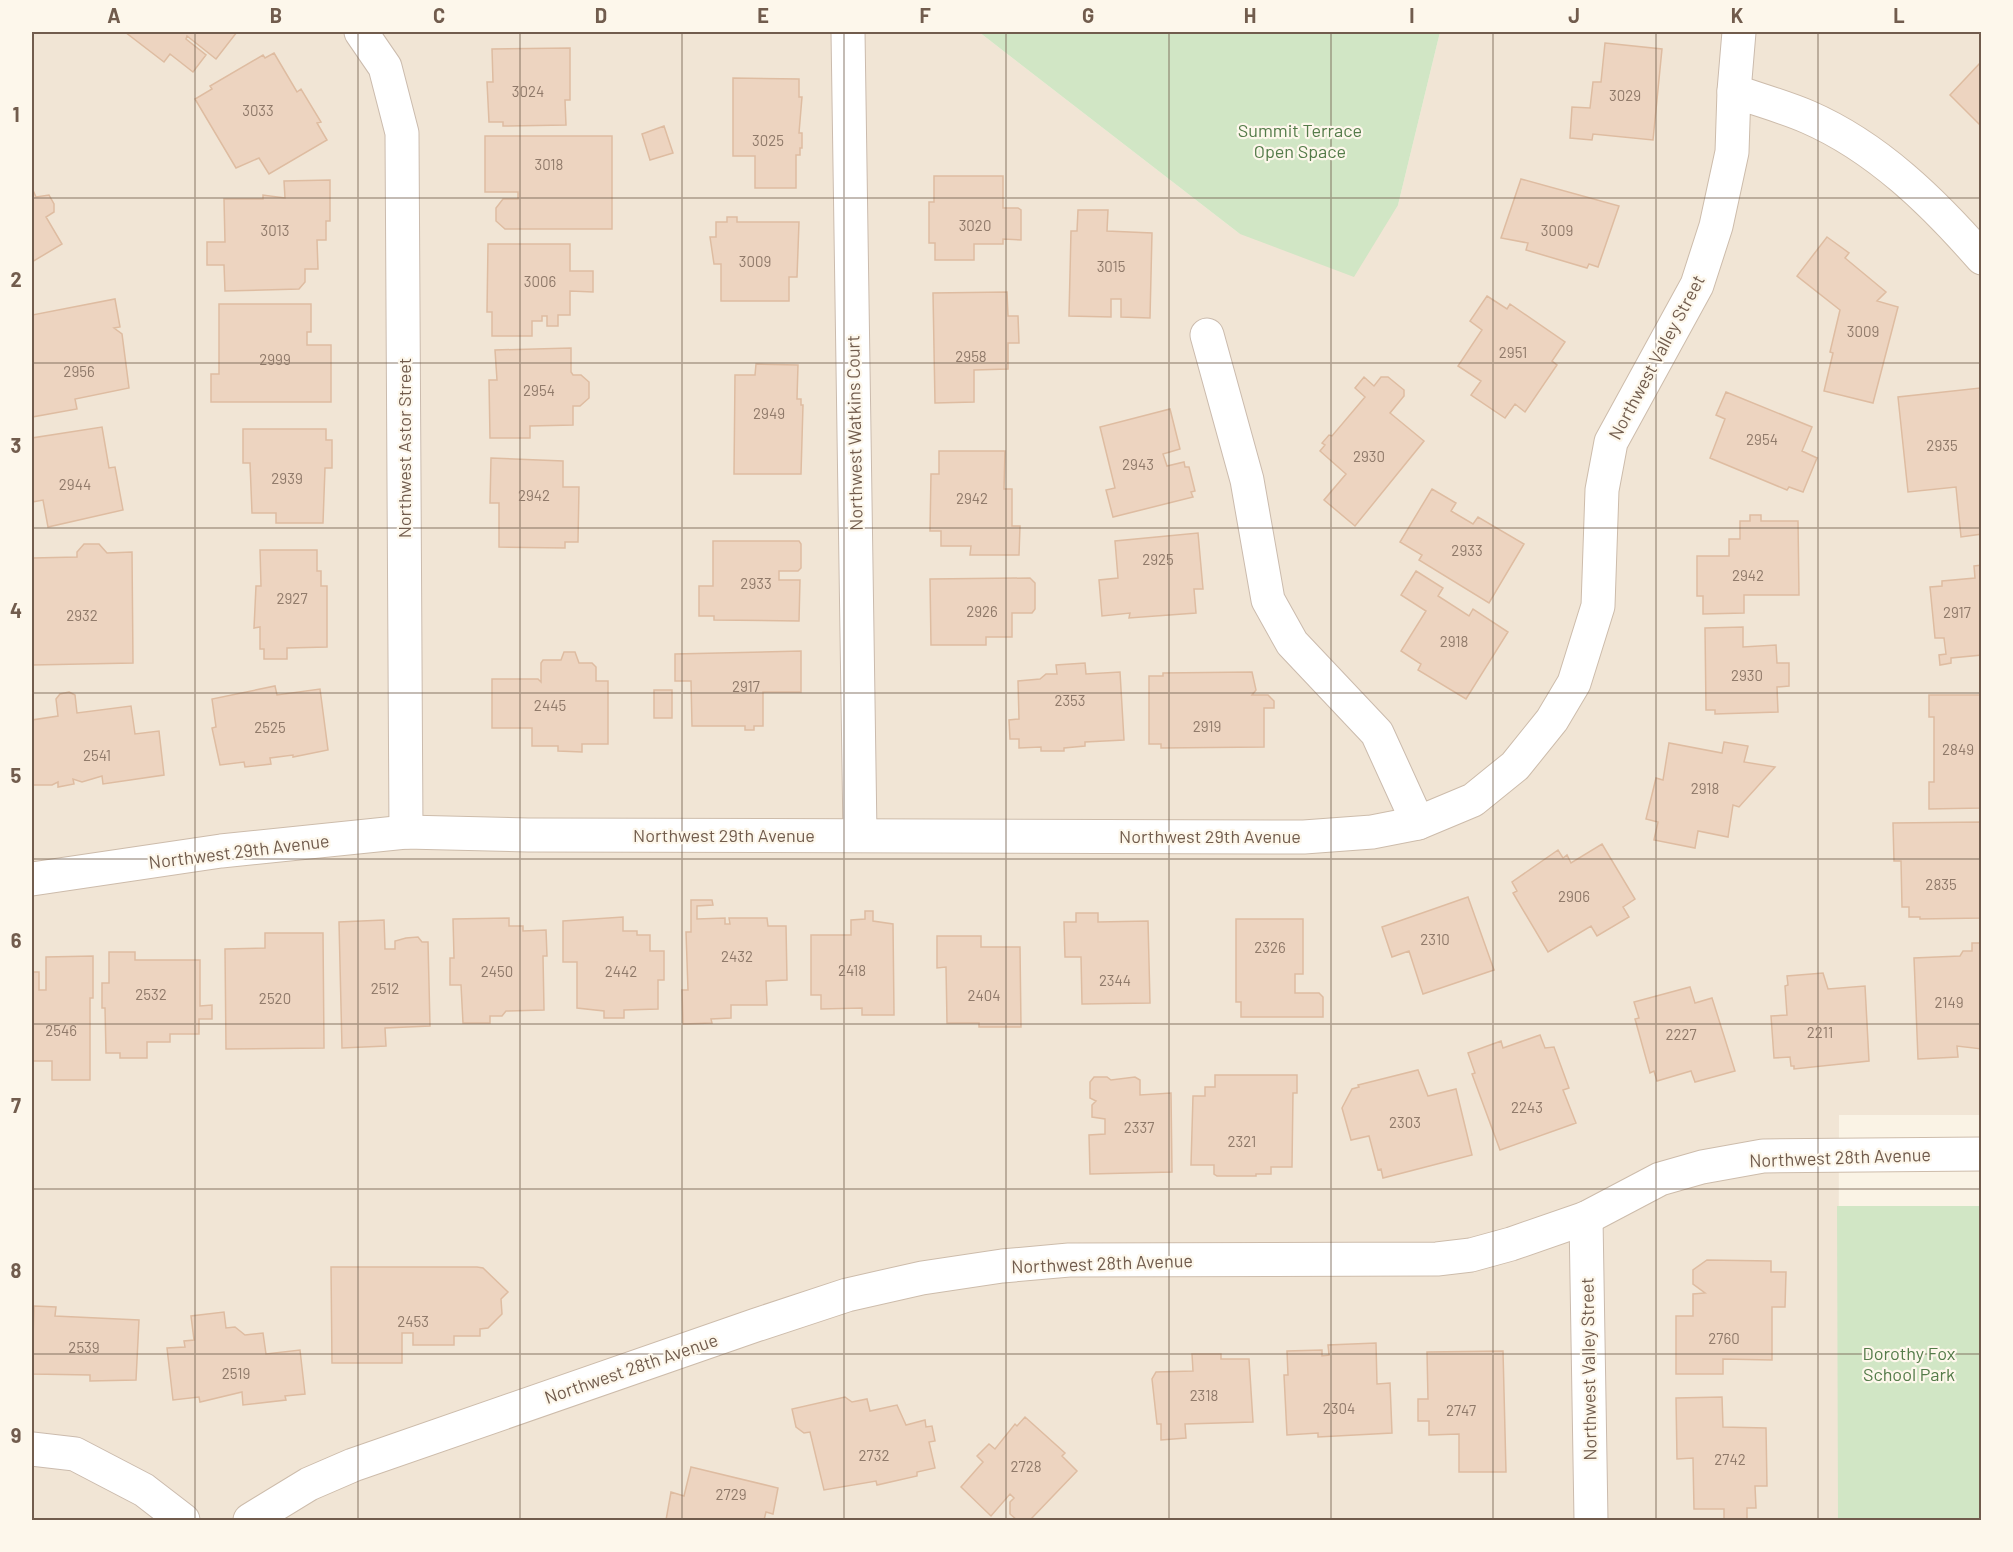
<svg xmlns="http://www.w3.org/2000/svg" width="2013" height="1552" font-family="Barlow,sans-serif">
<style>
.residential{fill:#f1e5d5}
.green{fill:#d1e6c5}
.building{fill:#edd4c0;stroke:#debca1;stroke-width:1.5}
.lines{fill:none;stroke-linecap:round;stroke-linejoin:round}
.street-casing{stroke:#cbbbad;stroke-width:35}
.secondary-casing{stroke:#cdbcab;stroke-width:35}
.street{stroke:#fff;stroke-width:33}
.secondary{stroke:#fff;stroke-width:33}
.grid{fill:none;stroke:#715c4d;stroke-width:1.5;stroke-opacity:0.55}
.labels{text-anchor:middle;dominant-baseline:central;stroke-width:4.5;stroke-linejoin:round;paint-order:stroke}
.number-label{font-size:15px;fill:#907a6a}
.park-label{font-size:18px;fill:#547b49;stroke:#fdf7eb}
.street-label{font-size:18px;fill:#715c4d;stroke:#fdf7eb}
.neatline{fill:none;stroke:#715c4d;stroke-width:2}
.grid-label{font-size:20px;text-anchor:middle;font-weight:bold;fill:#715c4d}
</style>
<rect width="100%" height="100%" fill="#faf3e5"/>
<!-- residential -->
<path class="residential" d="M32,32H979L1240,234L1398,205L1440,32H1981V1115H1839L1838,1520H32Z"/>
<!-- green -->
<path class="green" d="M979,32H1440L1398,205L1354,277L1240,234Z
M1837,1206H1981V1520H1838Z"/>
<!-- building -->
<path class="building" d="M125,32H237L216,59L187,36L186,39L206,55L193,72L170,54L164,62Z
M1605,43L1662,49L1653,140L1593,134L1592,140L1570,138L1572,107L1590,108L1593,82H1601Z
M570,48V100H565L566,125L503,126V122H489L487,82H493L492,49Z
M274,53L297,92L301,89L321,122L317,123L327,140L269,174L259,158L236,168L195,99L212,89L210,86L263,55L265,58Z
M1982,61V127L1950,95Z
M733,78L799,79V97H802L799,133H802V148H800V155H796V188H755V156H733Z
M664,126L673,153L650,160L642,134Z
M485,136H612V229H505L496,221V208L503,199H518V192H485Z
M934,176H1003V208H1018L1021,210V240L1003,239V244H974V260H935V243H929V202H934Z
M1521,179L1619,206L1598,267L1589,264L1587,268L1526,250L1528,243L1501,238Z
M330,180V221H326V240H317L318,269H305V282L299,289L225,291L224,265H207V242H225L224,199H263V195L285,198L284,181Z
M32,188L36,197L49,195L54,204V212L46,217L62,244L32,262Z
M1078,210H1108L1107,231L1152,233L1150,318L1121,317V299H1111V317L1069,316L1071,231H1077Z
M727,217H737V222H799L797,277H789V301H721V264H714L710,237H716V222H727Z
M1827,237L1849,253L1845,258L1886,292L1877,301L1898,307L1873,403L1824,391L1833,353L1830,352L1840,310L1797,276Z
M488,244H570V271H593V292L570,291V315H558V326H547V316H542V321H532V336H492V312H487Z
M1007,292L1008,316H1018L1019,343H1008V369L974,370V402L935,403L933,293Z
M1487,296L1507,309L1510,304L1565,342L1552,361L1557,365L1525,412L1515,404L1505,418L1471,395L1481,381L1458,366L1482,330L1470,321Z
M115,299L120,327L114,328L122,334L129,388L75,399L77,409L32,417V315Z
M219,304H311V332H307V345H331V402H211V374H219Z
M571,348V372L573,375H581L589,382V398L580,406H573V425L530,426V438H490L489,380H497L495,350Z
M756,364L798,365L797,399H801V405H803L801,474H734L735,375H755Z
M1364,377L1374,386L1381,377H1388L1404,390V396L1390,413L1424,441L1355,526L1324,500L1346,474L1320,451L1325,445L1322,443L1329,435L1332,436L1365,397L1355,388Z
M1980,388L1982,534L1961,537L1956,487L1908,492L1898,397Z
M1726,392L1812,427L1802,451L1817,458L1803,492L1789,487L1787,490L1710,458L1725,419L1716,415Z
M1170,409L1180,449L1163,454L1167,466L1184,462L1185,467H1189L1195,491L1191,492L1193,497L1113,517L1106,490L1115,488L1100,427Z
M102,427L109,468L115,467L123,510L48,527L43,500L32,502V438Z
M243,429H326V440H332V468H325L323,523H276V513H252L250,463H243Z
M939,451H1005L1004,489H1012V526H1020L1019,555H970L971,546H941V531H930L931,474H939Z
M491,458L563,461V487H579L578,542H565V548L499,547V503H490Z
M1432,489L1456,503L1451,511L1473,524L1478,517L1524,544L1489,603L1419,560L1422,555L1400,542Z
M1750,515H1761V521H1798L1799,595H1744V613L1703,614V596H1697V556H1729V539H1740V521H1750Z
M1198,533L1203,589H1194L1196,613L1129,618L1130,613L1102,616L1099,580L1118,578L1115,541Z
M713,541H799L801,544V568L798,571H779V580H800L799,621L714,620V616H699V586H713Z
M84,544H99L107,553L132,552L133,663L32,665L33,558L77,557V552Z
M260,550H317V571H321V586H327V647L287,648V659H264V649H260V627L254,628L256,586H261Z
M1982,565V655L1951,658V663L1940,665L1939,655L1946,654L1944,638H1935L1930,587L1942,586V581L1975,578L1974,566Z
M1416,571L1443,588L1438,596L1469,616L1473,609L1508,632L1466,699L1418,670L1421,664L1401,651L1426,611L1401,595Z
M1030,578L1035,583V609L1032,613H1012V637H986V645H931L930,579Z
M1743,627V647L1776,645L1777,663H1789V686L1777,687L1778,712L1715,714V710H1706L1705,628Z
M801,651V692H763V726H754V730H745V726H692L691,681H675V654Z
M564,652H575L579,663H592L596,667V681H608V744H582V752L558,751V746H532V728H492V679H538L541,682V663L543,660H561Z
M1085,663L1086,674L1120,672L1124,740L1085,742V746L1064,748V751H1041V747L1019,748V739H1010L1009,720L1019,719L1018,681L1040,679L1046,674H1057L1056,665Z
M1252,672L1256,690L1252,695H1268L1274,701V708H1264V747L1161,748V744H1149V676H1163V673Z
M275,686L277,695L320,689L328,750L293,757V755L270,758L271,764L245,767L244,762L220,765L212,728L216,727L212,699Z
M654,690H672V718H654Z
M69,692L75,695L77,713L131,706L135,734L159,731L164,775L103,784L102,776L82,782L73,779L74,784L58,787V782L52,785H32V720L58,716L56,699L60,694Z
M1929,695H1982V808L1929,809V782H1934V717H1929Z
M1724,742L1748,746L1744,762L1775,767L1739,807L1733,805L1728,837L1698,831L1695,848L1654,840L1658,822L1646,819L1656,778L1663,780L1669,743L1722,753Z
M1982,822V918L1920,919V917H1909V907H1902L1901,861H1894L1893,823Z
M1602,844L1635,899L1623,907L1629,917L1597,936L1591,926L1548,952L1513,893L1517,891L1512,882L1558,850L1563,858L1567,855L1571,863Z
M1468,897L1494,970L1423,994L1409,951L1392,957L1382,927Z
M691,900H712L713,905L697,906V919L725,918V924H730L729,918H767L768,926H786L787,980L766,981L767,1005H731V1018L711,1019L712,1023L683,1024L682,990H688L686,932H691Z
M865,911H873V921L893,924L894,1015H862V1008L821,1009V995H811V935H851V920L865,919Z
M1076,913H1098V922L1148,921L1150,1003L1082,1004L1081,957H1065L1064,922H1076Z
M623,917V931H637V935H650V951H664V980H658V1009L624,1010V1018H604V1011L577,1008V962H563V921Z
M509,918V926H523V931L546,930L547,956H543L544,1010L506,1011L502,1016H490V1023H463L461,985H450V958H454L453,919Z
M1236,919H1303V974H1295V993H1319L1323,997V1017H1241V1002H1236Z
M384,920L385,949H395V941L406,938L418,937L422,942H428L430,1026L385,1028L386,1046L342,1048L339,922Z
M265,933H323L324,1048L226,1049L225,949L265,948Z
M937,936H981V947H1020L1021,1027H979V1023H947L946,967L937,968Z
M1972,943H1982V1049L1957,1046L1958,1057L1918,1059L1914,958L1960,956L1963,951H1972Z
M109,952H135V960H200V1006L212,1005V1019H199V1034H170V1042H147V1058H120V1053H106L105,1008H102V983H109Z
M93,956V998H90V1080H52V1061H32V972H39V990H46V957Z
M1823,973L1828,989L1865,986L1869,1061L1794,1069V1066H1791L1790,1057L1774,1058L1771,1016L1787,1015L1785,986L1788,985L1787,976Z
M1690,987L1695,1003L1712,998L1735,1071L1695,1082L1691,1071L1657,1081L1654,1071L1650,1073L1635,1019L1639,1018L1634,1002Z
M1540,1035L1545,1048L1554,1047L1569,1088L1563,1090L1576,1123L1500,1150L1472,1074L1475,1073L1468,1053L1501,1041L1503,1048Z
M1418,1070L1428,1096L1456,1089L1472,1155L1383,1178L1381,1169L1378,1170L1369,1136L1351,1140L1342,1108L1352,1089L1359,1087L1358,1085Z
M1215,1075H1297V1093H1293L1292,1167H1271V1174H1256V1176H1217L1214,1174V1165H1191L1193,1096H1205V1087H1215Z
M1094,1077H1107L1111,1080L1135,1077L1140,1080V1095L1171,1093L1172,1172L1090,1174L1089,1135L1105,1134V1119L1092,1117V1105L1096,1101L1090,1098V1082Z
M1707,1260L1771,1261V1272H1786L1785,1307H1772V1360L1723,1359V1374H1676V1316H1693V1294L1705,1293L1693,1284V1270Z
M331,1267H477L483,1268L508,1292L501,1299L502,1314L488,1328L480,1329V1336H454V1345H413V1333H402V1363H332Z
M34,1306L56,1307L55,1316L139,1320L136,1380L90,1381V1375L32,1374Z
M224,1312L226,1328L235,1327L245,1335L263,1333L266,1354L300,1350L305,1394L285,1396L286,1400L243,1405L242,1392L200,1402L199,1397L173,1400L167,1348L185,1347L184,1341L194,1340L191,1316Z
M1376,1343L1377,1384L1390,1383L1392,1433L1318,1437V1433L1287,1435L1284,1375H1288L1287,1351L1322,1350V1356L1329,1355L1328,1345Z
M1503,1351L1506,1472H1459V1434L1429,1435V1421H1418V1399H1428L1427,1352Z
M1192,1354H1221V1359H1249L1253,1422L1185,1424L1186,1438L1161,1440V1424H1157L1152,1379L1156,1372L1193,1371Z
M845,1397L852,1402L867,1399L870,1411L897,1405L906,1425L925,1420L926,1427L932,1426L935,1441L929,1442L935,1468L917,1472V1476L877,1485L876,1481L824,1490L810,1432L804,1433L796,1427L792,1409Z
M1722,1397L1723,1427L1766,1428L1767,1486H1755L1756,1508H1747V1520H1724V1509H1694L1693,1458L1677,1459L1676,1398Z
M1025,1417L1065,1453L1062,1456L1077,1471L1030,1520H1017L1010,1514V1502L1014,1498L1010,1494L991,1516L961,1487L983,1462L977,1456L989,1444L995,1449L1015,1424L1017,1426Z
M691,1467L778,1488L773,1514L766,1512L764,1520H666L671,1492L684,1496Z"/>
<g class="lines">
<!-- street casing -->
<g class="street-casing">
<path id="street" d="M361,32L385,67L402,133L406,832
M848,32L860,834
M1734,91L1739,32
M1207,335L1247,480L1268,600L1292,643L1377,733L1418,823
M1586,1218L1591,1520
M32,1449L75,1454L144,1490L183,1520"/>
</g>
<!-- secondary casing -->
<g class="secondary-casing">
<path id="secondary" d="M32,879L221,851L406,832L528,835L1304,837L1372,832L1418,823L1473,800L1515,766L1552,720L1574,683L1598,606L1602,490L1611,442L1697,285L1716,226L1732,152L1734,91C1759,100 1785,107 1808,117C1877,147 1933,202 1982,258
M250,1520L309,1484L353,1465L756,1325L847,1295L922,1278L1002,1266L1069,1260L1437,1259L1471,1255L1511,1244L1586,1218L1660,1179L1702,1167L1763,1156L1982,1154"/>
</g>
<!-- street -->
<use href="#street" class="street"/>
<!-- secondary -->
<use href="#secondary" class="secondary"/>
</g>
<!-- grid -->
<path class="grid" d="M195,32V1520M358,32V1520M520,32V1520M682,32V1520M844,32V1520M1006,32V1520M1169,32V1520M1331,32V1520M1493,32V1520M1656,32V1520M1818,32V1520M32,198H1982M32,363H1982M32,528H1982M32,693H1982M32,859H1982M32,1024H1982M32,1189H1982M32,1354H1982"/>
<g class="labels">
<!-- number labels -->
<g class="number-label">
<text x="528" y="91">3024</text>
<text x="1625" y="95">3029</text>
<text x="258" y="110">3033</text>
<text x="768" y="140">3025</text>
<text x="549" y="164">3018</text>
<text x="975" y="225">3020</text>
<text x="275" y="230">3013</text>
<text x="1557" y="230">3009</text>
<text x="755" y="261">3009</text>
<text x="1111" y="266">3015</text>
<text x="540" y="281">3006</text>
<text x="1863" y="331">3009</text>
<text x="1513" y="352">2951</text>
<text x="971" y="356">2958</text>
<text x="275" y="359">2999</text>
<text x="79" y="371">2956</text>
<text x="539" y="390">2954</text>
<text x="769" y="413">2949</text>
<text x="1762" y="439">2954</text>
<text x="1942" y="445">2935</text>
<text x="1369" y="456">2930</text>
<text x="1138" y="464">2943</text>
<text x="287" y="478">2939</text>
<text x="75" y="484">2944</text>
<text x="534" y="495">2942</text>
<text x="972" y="498">2942</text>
<text x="1467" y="550">2933</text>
<text x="1158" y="559">2925</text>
<text x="1748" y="575">2942</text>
<text x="756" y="583">2933</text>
<text x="292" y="598">2927</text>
<text x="982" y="611">2926</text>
<text x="1957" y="612">2917</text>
<text x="82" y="615">2932</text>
<text x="1454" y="641">2918</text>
<text x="1747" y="675">2930</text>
<text x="746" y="686">2917</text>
<text x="1070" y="700">2353</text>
<text x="550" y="705">2445</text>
<text x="1207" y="726">2919</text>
<text x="270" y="727">2525</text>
<text x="1958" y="749">2849</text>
<text x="97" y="755">2541</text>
<text x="1705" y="788">2918</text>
<text x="1941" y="884">2835</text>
<text x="1574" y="896">2906</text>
<text x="1435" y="939">2310</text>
<text x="1270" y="947">2326</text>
<text x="737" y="956">2432</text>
<text x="852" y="970">2418</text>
<text x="497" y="971">2450</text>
<text x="621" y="971">2442</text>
<text x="1115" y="980">2344</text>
<text x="385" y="988">2512</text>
<text x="151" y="994">2532</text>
<text x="984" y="995">2404</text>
<text x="275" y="998">2520</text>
<text x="1949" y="1002">2149</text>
<text x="61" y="1030">2546</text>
<text x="1820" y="1032">2211</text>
<text x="1681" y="1034">2227</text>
<text x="1527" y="1107">2243</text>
<text x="1405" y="1122">2303</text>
<text x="1139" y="1127">2337</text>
<text x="1242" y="1141">2321</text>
<text x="413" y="1321">2453</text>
<text x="1724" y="1338">2760</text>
<text x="84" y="1347">2539</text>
<text x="236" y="1373">2519</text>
<text x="1204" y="1395">2318</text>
<text x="1339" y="1408">2304</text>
<text x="1461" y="1410">2747</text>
<text x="874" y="1455">2732</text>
<text x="1730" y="1459">2742</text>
<text x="1026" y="1466">2728</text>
<text x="731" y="1494">2729</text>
</g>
<!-- park labels -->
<g class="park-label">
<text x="1300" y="130">Summit Terrace<tspan x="1300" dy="21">Open Space</tspan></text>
<text x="1909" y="1353">Dorothy Fox<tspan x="1909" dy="21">School Park</tspan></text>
</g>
<!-- street labels -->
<g class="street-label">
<text transform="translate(1656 357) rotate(-62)">Northwest Valley Street</text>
<text transform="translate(854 433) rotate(-91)">Northwest Watkins Court</text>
<text transform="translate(404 448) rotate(-90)">Northwest Astor Street</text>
<text x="724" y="835">Northwest 29th Avenue</text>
<text x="1210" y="836">Northwest 29th Avenue</text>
<text transform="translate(239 851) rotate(-7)">Northwest 29th Avenue</text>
<text transform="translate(1840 1157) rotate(-2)">Northwest 28th Avenue</text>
<text transform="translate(1102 1263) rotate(-2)">Northwest 28th Avenue</text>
<text transform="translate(631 1368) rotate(-19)">Northwest 28th Avenue</text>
<text transform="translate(1588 1369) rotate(-91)">Northwest Valley Street</text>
</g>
</g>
<!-- border -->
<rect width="2013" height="1552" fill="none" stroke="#fdf7eb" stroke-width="66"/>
<rect x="33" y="33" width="1947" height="1486" class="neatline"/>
<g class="grid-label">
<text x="114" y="23">A</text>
<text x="276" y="23">B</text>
<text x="439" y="23">C</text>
<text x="601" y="23">D</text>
<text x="763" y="23">E</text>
<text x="925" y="23">F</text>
<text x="1088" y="23">G</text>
<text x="1250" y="23">H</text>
<text x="1412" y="23">I</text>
<text x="1574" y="23">J</text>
<text x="1737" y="23">K</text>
<text x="1899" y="23">L</text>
<text x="16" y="122">1</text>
<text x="16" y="287">2</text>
<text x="16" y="453">3</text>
<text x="16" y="618">4</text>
<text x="16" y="783">5</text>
<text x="16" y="948">6</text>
<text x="16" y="1113">7</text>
<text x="16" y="1278">8</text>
<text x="16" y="1443">9</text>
</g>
</svg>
